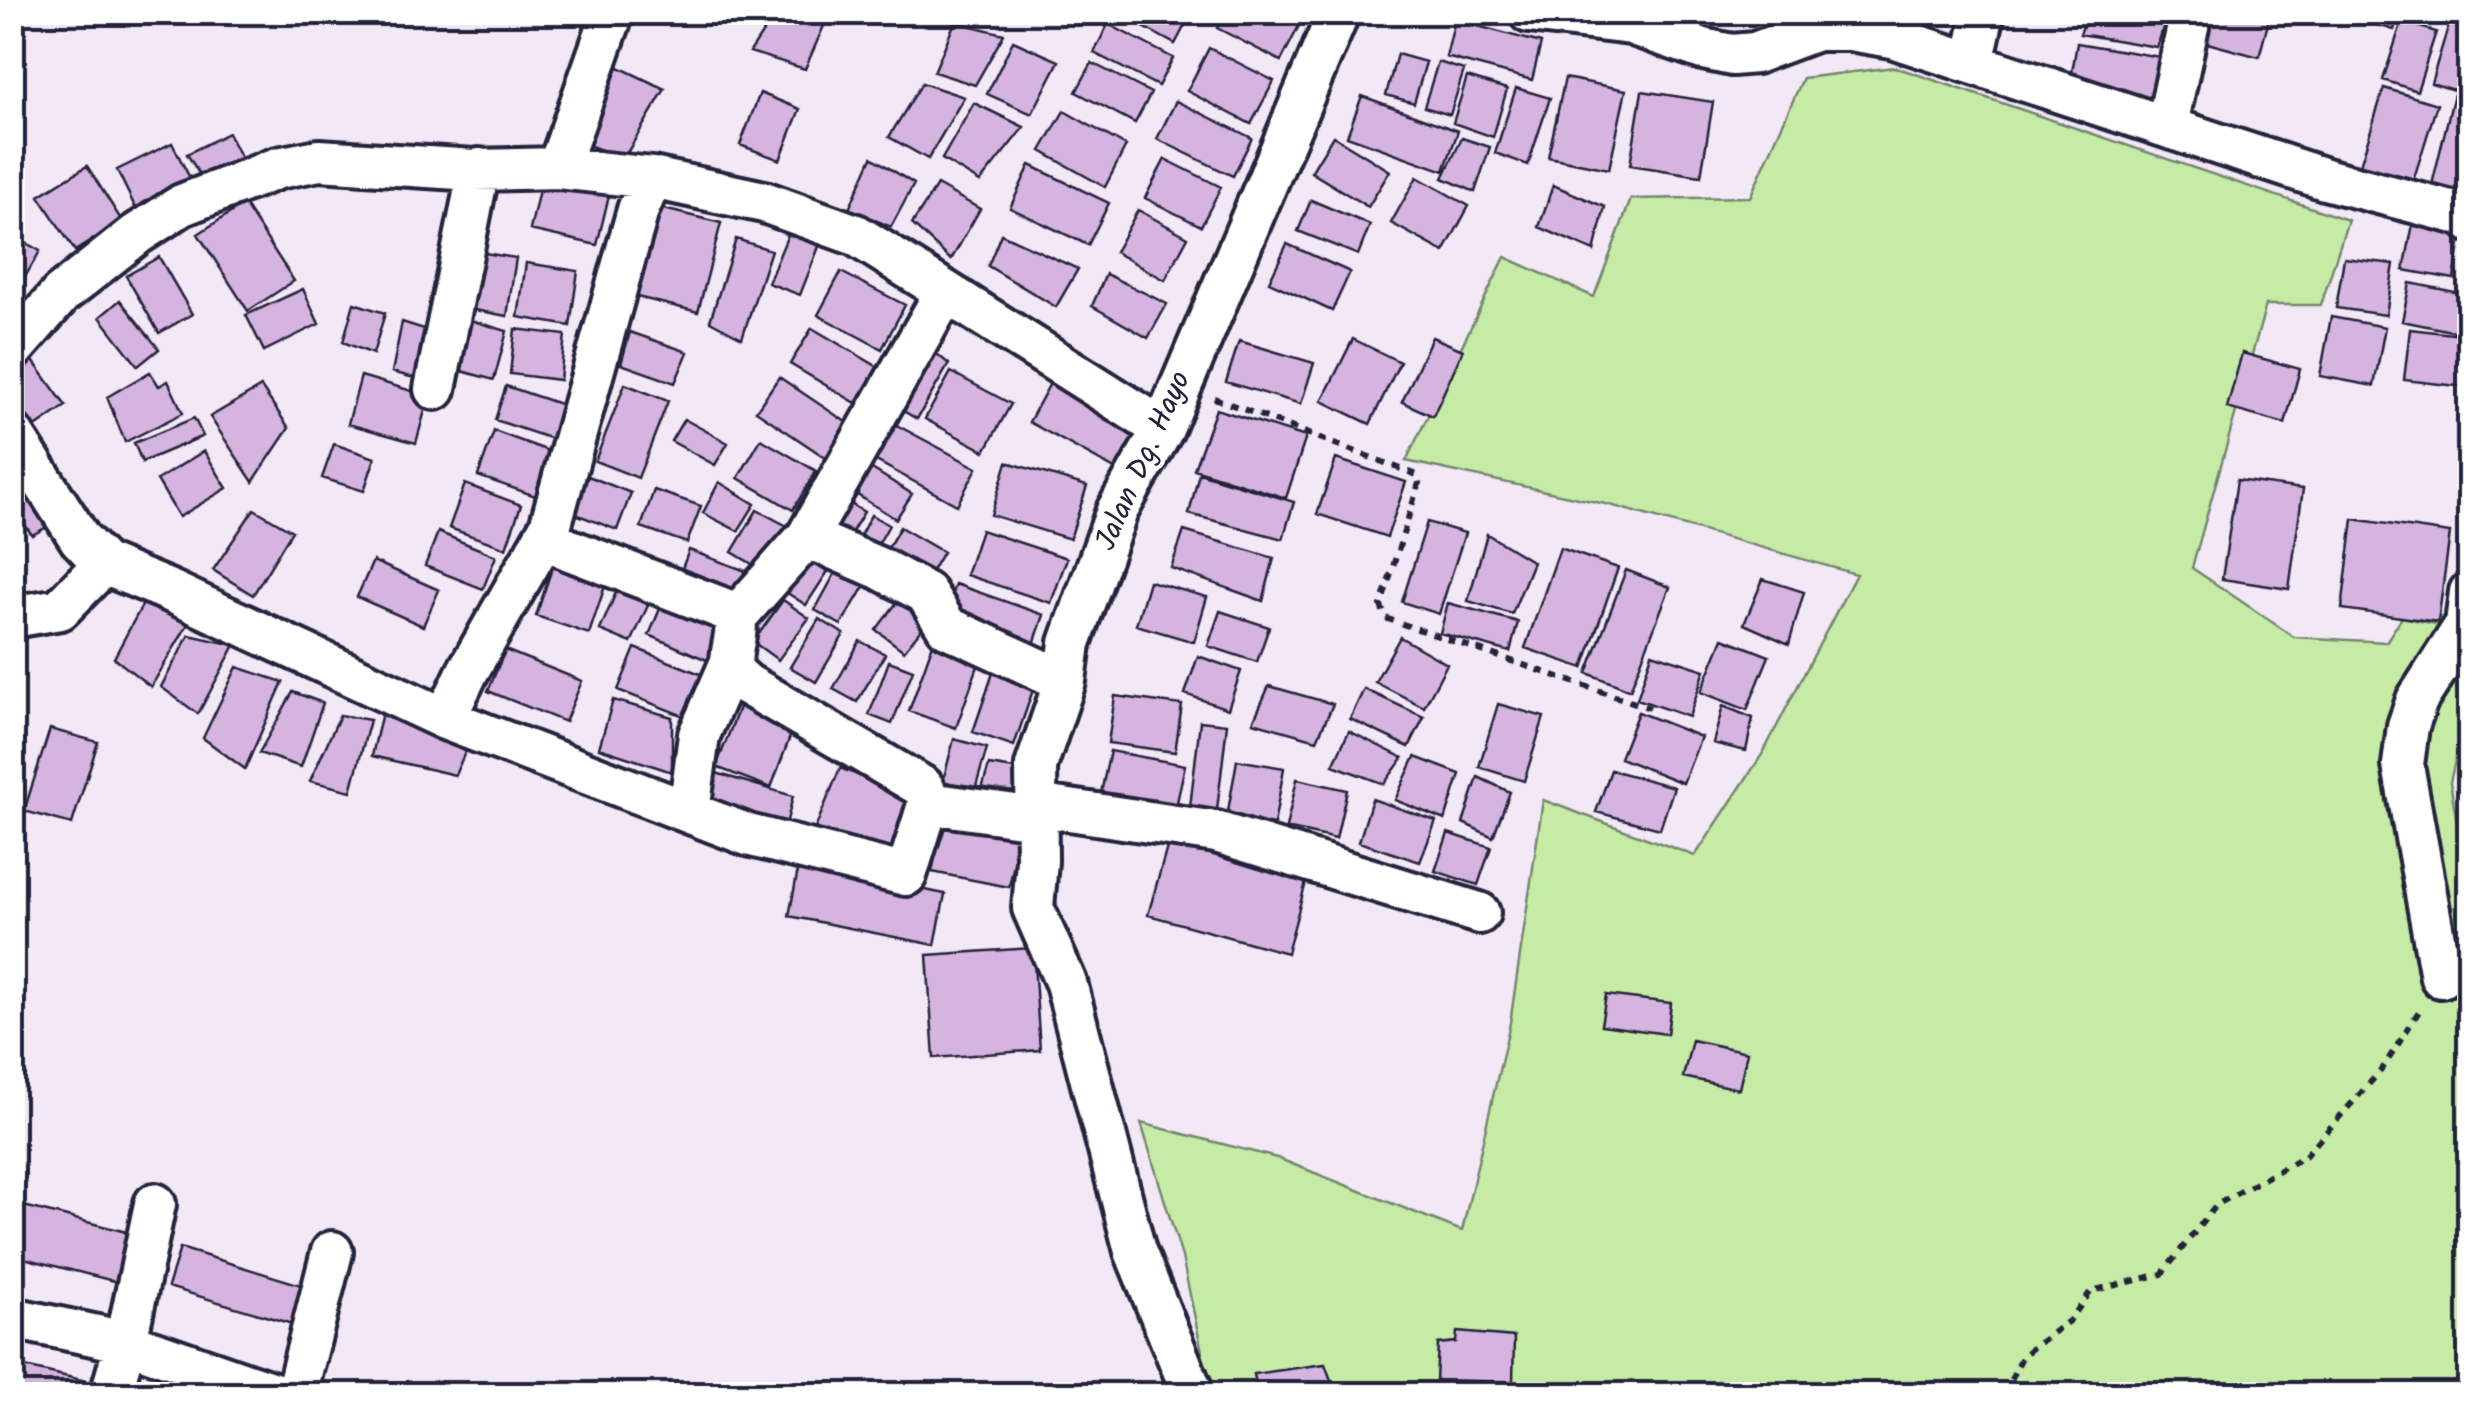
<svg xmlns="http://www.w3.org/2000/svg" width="2482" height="1407" font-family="Kalam,sans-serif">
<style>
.green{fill:#c6eba5;stroke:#748670;stroke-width:2.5}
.building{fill:#d6b4e0;stroke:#22223b;stroke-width:2.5}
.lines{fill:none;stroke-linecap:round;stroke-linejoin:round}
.minor-casing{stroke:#22223b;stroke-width:48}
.path{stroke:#22223b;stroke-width:6;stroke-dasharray:8 8;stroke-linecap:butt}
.minor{stroke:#fff;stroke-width:40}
.labels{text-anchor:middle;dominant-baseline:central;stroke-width:8;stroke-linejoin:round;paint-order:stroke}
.street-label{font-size:30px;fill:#22223b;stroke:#fff}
</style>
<rect width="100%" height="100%" fill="#f3e8f6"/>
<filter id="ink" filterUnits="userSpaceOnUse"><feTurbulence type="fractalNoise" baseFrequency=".01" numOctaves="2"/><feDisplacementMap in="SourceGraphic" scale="20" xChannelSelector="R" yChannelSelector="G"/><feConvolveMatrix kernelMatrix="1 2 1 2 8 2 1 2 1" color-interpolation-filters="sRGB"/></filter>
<g filter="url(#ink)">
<!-- green -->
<path class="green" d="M1895,67L2348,220L2321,305H2266L2192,568L2294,637L2386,642L2402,617L2469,631V702L2450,782L2470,897L2469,1394H1211L1182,1257L1141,1123L1277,1158L1462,1231L1510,1023L1543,800L1695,856L1763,753L1856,574L1610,505L1406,461L1505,257L1594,297L1631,199L1750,197L1803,78Z"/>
<!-- building -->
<path class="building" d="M776,12H830L805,69L750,52Z
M1116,12H1192L1175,44Z
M1225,12H1306L1281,61L1217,28Z
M2088,12H2168L2157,47L2080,34Z
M2196,12H2271L2259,57L2189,38Z
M2334,12H2399L2394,30Z
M1455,20L1541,43L1532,80L1446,57Z
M2402,21L2436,32L2417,91L2383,80Z
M955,22L1004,34L975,85L934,72Z
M1108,24L1173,58L1158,86L1094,53Z
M2449,24L2470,30V95L2431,83Z
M1013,41L1059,61L1032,114L987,94Z
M2077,43L2160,57L2152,104L2069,90Z
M1209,48L1274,81L1251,124L1187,91Z
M1397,54L1426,62L1414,103L1386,95Z
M608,62L665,89L624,158L582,143Z
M1438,62L1464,70L1450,115L1424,107Z
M1092,63L1151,93L1135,123L1076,92Z
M1467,77L1507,89L1493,137L1453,123Z
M1565,78L1626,90L1609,169L1548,157Z
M922,83L964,97L928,159L889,137Z
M1516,88L1550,98L1528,165L1495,153Z
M2384,88L2437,104L2409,194L2356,178Z
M1642,91L1713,102L1701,176L1630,165Z
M760,93L800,109L780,160L740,145Z
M2454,94L2470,98L2467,202L2430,193Z
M1362,96L1458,131L1444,171L1347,136Z
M1176,101L1252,138L1233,176L1157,139Z
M974,103L1024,127L980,182L942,159Z
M1064,111L1126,146L1105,187L1041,151Z
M228,133L246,168L206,185L187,154Z
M1333,136L1390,171L1368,207L1311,172Z
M1462,138L1490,147L1475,192L1443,178Z
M172,143L196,190L140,217L117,170Z
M872,157L914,184L891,227L849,209Z
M1165,159L1221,187L1201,226L1145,198Z
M1030,165L1109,203L1088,245L1010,208Z
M87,166L122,221L75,251L39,196Z
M543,172L611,187L597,245L530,230Z
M1417,177L1469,206L1444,252L1391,223Z
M937,185L980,209L951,260L912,224Z
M1553,185L1605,207L1594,251L1539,227Z
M1311,200L1370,225L1358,255L1298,231Z
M244,204L294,281L248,311L198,234Z
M647,205L721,223L698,312L625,294Z
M1138,210L1188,237L1165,280L1115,252Z
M2413,224L2462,233L2454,279L2404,270Z
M789,232L820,244L800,295L768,283Z
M1001,234L1078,269L1056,307L988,266Z
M12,235L40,251L17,291L12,289Z
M736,239L771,250L742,338L710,321Z
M1287,244L1350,272L1332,311L1269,282Z
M478,252L516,258L507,316L469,309Z
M159,257L192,314L159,333L126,276Z
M2344,258L2394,264L2386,315L2336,308Z
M526,263L578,271L570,326L518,317Z
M841,272L905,305L882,349L818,315Z
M1106,274L1167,304L1148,338L1092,306Z
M2410,283L2470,295L2466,334L2402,321Z
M303,289L319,324L264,351L246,315Z
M120,300L159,349L138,366L100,317Z
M354,303L385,313L373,354L343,342Z
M2331,317L2385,327L2374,386L2320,376Z
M470,320L507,331L494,380L458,370Z
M402,322L443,335L433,383L392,372Z
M812,328L878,367L856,403L790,364Z
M515,329L565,335L560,380L510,374Z
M2410,329L2470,336L2467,387L2404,380Z
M630,332L688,352L675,383L621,364Z
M1432,337L1463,350L1433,416L1402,402Z
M1353,339L1400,362L1370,424L1322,401Z
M1239,341L1314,363L1301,404L1226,382Z
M926,345L949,364L917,419L890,403Z
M2242,353L2300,369L2285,424L2227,408Z
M31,358L66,406L34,428L12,399V371Z
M150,372L159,386L168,381L183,413L125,442L107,397Z
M951,372L1011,404L985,451L925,419Z
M361,376L429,396L416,443L348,424Z
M1054,376L1149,428L1124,474L1029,422Z
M779,377L849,424L826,458L756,411Z
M625,384L668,401L638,478L595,461Z
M506,386L566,406L555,440L495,420Z
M261,387L289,428L253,482L210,417Z
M1216,409L1306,437L1286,498L1194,469Z
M194,418L203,436L142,462L134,443Z
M684,419L728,443L715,465L671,441Z
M889,421L977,468L957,505L869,457Z
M494,431L557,454L541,498L478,476Z
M761,439L816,471L793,510L738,478Z
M334,444L375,458L364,491L322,478Z
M204,451L227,488L179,517L157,480Z
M1336,459L1406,482L1387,537L1317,514Z
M1007,462L1087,486L1070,539L991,515Z
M864,464L912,494L896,519L848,489Z
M1199,473L1294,502L1283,539L1189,514Z
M588,476L631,493L617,530L573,513Z
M2237,480L2303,489L2289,589L2222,579Z
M719,482L755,504L738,531L703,513Z
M465,484L521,505L506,548L449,528Z
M654,490L701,506L687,543L641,527Z
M35,492L56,522L32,535L12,506Z
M844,500L864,512L845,543L826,532Z
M254,509L292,531L253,595L213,570Z
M757,510L789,527L764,571L732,552Z
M871,515L889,525L871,557L854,547Z
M2353,519L2450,533L2438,622L2342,609Z
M1427,522L1465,533L1439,614L1402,602Z
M900,527L943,552L926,581L883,556Z
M981,530L1067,558L1051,603L966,575Z
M1184,531L1274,558L1263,601L1171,568Z
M438,532L496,556L483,589L425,566Z
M1487,534L1533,562L1512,614L1468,601Z
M811,543L836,559L806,605L781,589Z
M1560,548L1618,568L1583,668L1525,648Z
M689,550L746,571L736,600L678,579Z
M373,561L439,590L423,626L357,597Z
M842,561L871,575L841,625L815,610Z
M554,562L607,580L589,634L536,616Z
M1626,570L1670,587L1630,690L1587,673Z
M623,576L655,590L631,643L600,630Z
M1763,579L1804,592L1789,644L1744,624Z
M1149,581L1207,597L1194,642L1136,625Z
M955,584L1044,615L1032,650L943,619Z
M667,592L732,619L714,663L649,635Z
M905,592L934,613L904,651L876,630Z
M147,596L194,614L151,687L114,658Z
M783,600L809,618L778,660L753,642Z
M1448,603L1518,622L1510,652L1440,633Z
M1220,611L1269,627L1257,662L1208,646Z
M819,619L844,634L816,682L790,667Z
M937,632L984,649L956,728L909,711Z
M189,635L235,645L198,714L161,687Z
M1400,637L1447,664L1424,707L1375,682Z
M1723,638L1769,656L1747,710L1701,692Z
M860,641L885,654L857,702L833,689Z
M635,648L708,677L691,719L618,690Z
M505,650L582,681L565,722L488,691Z
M1652,653L1705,670L1689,717L1637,699Z
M1198,656L1241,671L1228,709L1185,694Z
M889,661L913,670L892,724L869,715Z
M997,661L1038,675L1014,746L973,732Z
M237,667L283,682L245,769L203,738Z
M1269,686L1333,704L1317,740L1253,722Z
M1364,689L1424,717L1409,747L1350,719Z
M293,692L323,703L301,767L259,753Z
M1115,696L1182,705L1175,752L1108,743Z
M743,697L797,718L771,788L716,767Z
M613,700L672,717V772L599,748Z
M1498,704L1544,717L1524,781L1479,767Z
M1723,706L1753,718L1746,751L1713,743Z
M383,708L470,741L455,775L372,756Z
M1638,712L1701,737L1683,783L1620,758Z
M340,715L370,720L351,791L310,781Z
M1200,721L1227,724L1217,810L1190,807Z
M50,729L98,742L72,824L24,811Z
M1349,731L1403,758L1384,784L1333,765Z
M954,739L987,748L975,790L943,781Z
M1110,751L1185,765L1176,807L1101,793Z
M1415,757L1460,774L1445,820L1395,800Z
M1237,760L1284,768L1274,825L1227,817Z
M989,765L1027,771L1020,804L980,796Z
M840,768L916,798L889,867L812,836Z
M1611,770L1674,787L1660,829L1596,812Z
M716,773L793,796L784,833L702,810Z
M1478,777L1510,792L1493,837L1463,823Z
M1297,779L1347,790L1336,839L1286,828Z
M1372,799L1436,821L1420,862L1359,842Z
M946,806L1023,822L1009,887L932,872Z
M1171,833L1309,871L1287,953L1148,915Z
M1448,833L1491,847L1478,885L1435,871Z
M799,865L945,894L935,945L789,916Z
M1033,948L1040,1050L934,1058L927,955Z
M1606,995L1671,1003L1667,1034L1601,1025Z
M1692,1040L1747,1052L1739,1089L1683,1077Z
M12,1203L146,1237L133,1286L12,1255Z
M180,1248L321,1291L309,1329L168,1287Z
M1457,1332L1514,1337L1513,1382L1436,1380L1438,1344L1456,1342Z
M12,1364L86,1381L82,1394H12Z
M1325,1364L1336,1394H1258L1254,1374Z"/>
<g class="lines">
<!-- minor casing -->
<g class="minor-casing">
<path id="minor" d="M1529,12L1631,24L1703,49L1732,55L1755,53L1816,30H1850L1892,37L2325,179L2463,215L2470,221
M1973,63L1984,12
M2167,125L2191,12
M558,168L613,12
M652,178L764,202L856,235L1163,429
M12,350L61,294L137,234L182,205L278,168L319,160L474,170L558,168L652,178L638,210L550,527C553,541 558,545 570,550L732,612C743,629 726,652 733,672L746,684L923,787L928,797L927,808L906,875L748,835L445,719L170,591L104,564L80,539L12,433
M435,389L479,169
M807,537L881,569L926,593L947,627L1065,681
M12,617L60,609L104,564
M736,617L807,537L945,293
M445,719L468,671L550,527
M928,803L1036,818
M1036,805L1216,832L1479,913
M689,812L699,735L730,664
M2441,977L2403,765L2408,726L2417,700L2466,624L2470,592
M155,1204L126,1342L276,1394
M12,1318L126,1342L111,1394
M296,1394L332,1252
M1193,1394L1135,1251L1066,983L1033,908L1037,861L1036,766L1065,681L1070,643L1117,511L1163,429L1339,12"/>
</g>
<!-- path -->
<path class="path" d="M1214,398L1417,475L1419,483L1381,605L1385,618L1650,708
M2004,1394L2023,1355L2070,1320L2091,1291L2162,1274L2216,1205L2305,1156L2383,1068L2421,1008"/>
<!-- minor -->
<use href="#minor" class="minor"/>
</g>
</g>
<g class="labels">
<!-- street labels -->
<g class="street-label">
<text transform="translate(1144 461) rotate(-66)">Jalan Dg. Hayo</text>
</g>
</g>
<!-- margin -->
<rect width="2482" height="1407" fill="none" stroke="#fff" stroke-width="50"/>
<rect x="25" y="25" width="2432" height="1357" fill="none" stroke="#22223b" stroke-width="4" filter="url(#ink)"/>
</svg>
